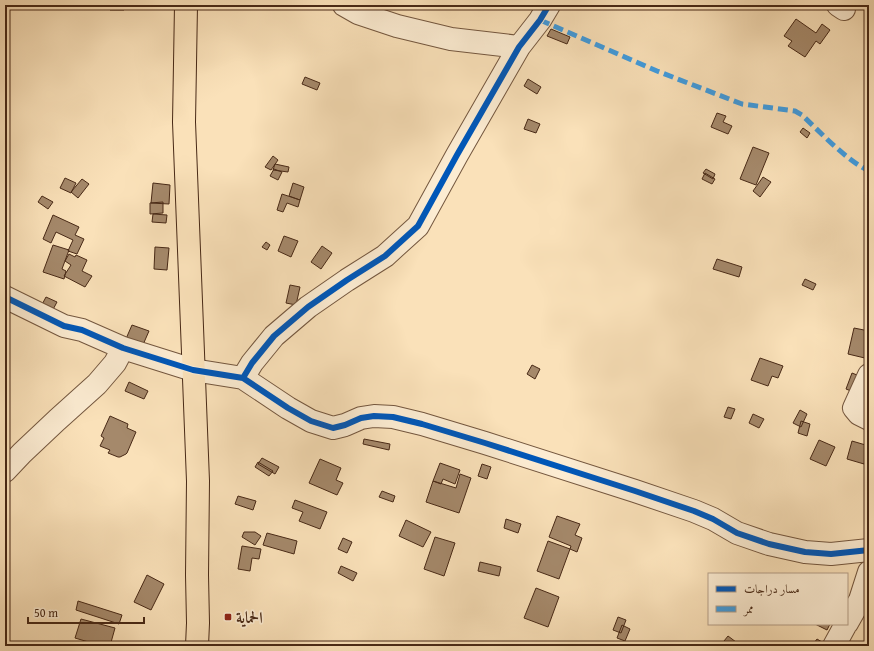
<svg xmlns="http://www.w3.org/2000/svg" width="874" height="651" font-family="'Gentium Book Plus',Amiri,serif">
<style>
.building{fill:#a5896b;stroke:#482916}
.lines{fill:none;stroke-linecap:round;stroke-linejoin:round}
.minor-casing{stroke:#74573f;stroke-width:24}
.major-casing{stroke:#482916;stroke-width:24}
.minor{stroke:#fcecd2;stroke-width:22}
.major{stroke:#fae1b9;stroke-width:22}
.quiet{stroke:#409cdf;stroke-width:5;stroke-dasharray:10 5;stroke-linecap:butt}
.cycleway-casing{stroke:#fcecd2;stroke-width:8}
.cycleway{stroke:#0057b8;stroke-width:6}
.poi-dot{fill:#8f2418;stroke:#fcecd2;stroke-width:1.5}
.labels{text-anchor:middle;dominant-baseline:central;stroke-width:3.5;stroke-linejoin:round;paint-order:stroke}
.poi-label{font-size:16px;font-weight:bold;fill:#482916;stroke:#fcecd2;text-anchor:start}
</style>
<rect width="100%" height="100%" fill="#fae1b9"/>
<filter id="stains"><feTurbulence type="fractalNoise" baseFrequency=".005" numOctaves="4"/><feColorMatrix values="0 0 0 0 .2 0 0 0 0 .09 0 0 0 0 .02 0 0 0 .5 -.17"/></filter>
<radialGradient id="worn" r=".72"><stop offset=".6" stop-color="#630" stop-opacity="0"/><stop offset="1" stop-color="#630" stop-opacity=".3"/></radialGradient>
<!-- building -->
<path class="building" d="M110,5H124V10H110Z
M796,19L816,33L822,24L830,30L820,44L816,41L805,57L788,46L792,41L784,36Z
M551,29L570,37L567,44L547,36Z
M305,77L320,83L317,90L302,84Z
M528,79L541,87L537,94L524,86Z
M717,113L726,116L723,122L732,126L728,134L711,127Z
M528,119L540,124L536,133L524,129Z
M803,128L810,133L807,138L800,132Z
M753,147L769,153L756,185L740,179Z
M273,156L278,160L271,170L265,167Z
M275,164L289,167L288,172L273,170Z
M274,169L282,172L278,180L270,176Z
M706,169L715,174L713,179L703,173Z
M705,173L715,179L712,184L702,179Z
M763,177L771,182L760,197L753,191Z
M65,178L76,183L71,193L60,188Z
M82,179L89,184L78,198L71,192Z
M153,183L170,185L169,204L151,203Z
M293,183L304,187L300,200L289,196Z
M282,194L300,200L298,207L287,203L283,212L277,210Z
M42,196L53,202L48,209L38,202Z
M163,202V213L150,214V203Z
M153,214L167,215L166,223L152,222Z
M53,215L79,227L75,235L84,239L77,254L68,251L73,240L56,232L51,243L43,239Z
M284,236L298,241L291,257L278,251Z
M266,242L270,245L267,250L262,247Z
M53,245L69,250L62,269L66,271L64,279L43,272Z
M322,246L332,253L321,269L311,262Z
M155,247L169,248L167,270L154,269Z
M69,254L75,257L76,255L87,260L82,271L92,276L85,287L64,276L71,265L65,261Z
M717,259L742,267L739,277L713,269Z
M805,279L816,284L813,290L802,285Z
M290,285L300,287L296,305L286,303Z
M46,297L57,302L49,317L38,312Z
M132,325L149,331L142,347L125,341Z
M854,328L869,331V359L848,354Z
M760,358L783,366L778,378L772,376L768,386L751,380Z
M532,365L540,369L535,379L527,374Z
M852,373L867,379L861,395L846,389Z
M129,382L148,391L144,399L125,391Z
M728,407L735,409L731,419L724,417Z
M800,410L807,414L801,427L793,423Z
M753,414L764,419L759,428L749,423Z
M110,416L128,424L127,428L136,432L127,453L126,454L120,457H118L108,453L110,450L100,446L104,438L101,436Z
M801,421L810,424L807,436L798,433Z
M364,439L390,444L389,450L363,444Z
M819,440L835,447L826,466L810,459Z
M852,441L869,446L864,464L847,459Z
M262,458L279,467L275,474L258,464Z
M320,459L341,468L336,480L343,483L337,495L309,483Z
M258,462L273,471L269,476L255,467Z
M440,463L460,470L455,484L443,479L441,484L433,481Z
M482,464L491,467L487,479L478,476Z
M460,474L471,478L459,513L426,502L433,481L456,488Z
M382,491L395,496L393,502L379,497Z
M238,496L256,501L253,510L235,504Z
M295,500L327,512L320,529L299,521L303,512L292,508Z
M557,516L580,524L575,535L582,538L577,552L570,549L571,546L549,537Z
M506,519L521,524L518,533L504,528Z
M406,520L431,532L423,547L399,536Z
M244,532H255L261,536L255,545L242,537Z
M267,533L297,541L294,554L263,545Z
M435,537L455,543L444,576L424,569Z
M343,538L352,542L347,553L338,549Z
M548,541L570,549L559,579L537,571Z
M242,546L261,549L259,559L252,558L250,571L238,569Z
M480,562L501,567L499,576L478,571Z
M341,566L357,573L353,581L338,573Z
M147,575L164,584L151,610L134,602Z
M536,588L559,597L548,627L524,618Z
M78,601L122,615L119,624L76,610Z
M618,617L626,620L621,633L613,630Z
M81,619L115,628L110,646H102L75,638Z
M815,624H830L827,630Z
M622,625L630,629L625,641L617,638Z
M728,636L736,642L733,646H720Z
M817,639L827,645L826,646H819L814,643Z
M297,642L312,646H296Z"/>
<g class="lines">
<!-- minor casing -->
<g class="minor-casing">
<path id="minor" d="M344,5L358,13L397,26L451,39L519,47
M838,5L844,9
M5,297L64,326L82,330L123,348L193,370L243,378L252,363L274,336L308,307L347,280L385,256L418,226L457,155L519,47L540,20L549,5
M869,375L854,408L859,414L869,419
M243,378L288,408L311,421L333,428L345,425L361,418L374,416L393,417L422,424L485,443L635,491L694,511L713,519L737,533L769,544L805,552L831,554L869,550
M5,471L22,453L57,420L97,384L115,363L123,348
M847,623L860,600L869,572
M834,646L846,624"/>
</g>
<!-- major casing -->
<g class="major-casing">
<path id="major" d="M186,5L184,122L198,481L197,575L198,623L197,646"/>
</g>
<!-- minor -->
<use href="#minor" class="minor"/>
<!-- major -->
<use href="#major" class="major"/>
<!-- quiet -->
<path class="quiet" d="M540,20L657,71L742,104L795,111L802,115C820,132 846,160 869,171"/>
<!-- cycleway casing -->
<g class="cycleway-casing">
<path id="cycleway" d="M5,297L64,326L82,330L123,348L193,370L243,378L252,363L274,336L308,307L347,280L385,256L418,226L457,155L519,47L540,20L549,5
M243,378L288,408L311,421L333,428L345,425L361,418L374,416L393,417L422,424L485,443L635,491L694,511L713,519L737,533L769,544L805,552L831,554L869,550"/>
</g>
<!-- cycleway -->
<use href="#cycleway" class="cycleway"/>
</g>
<!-- markers -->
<rect class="poi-dot" x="224" y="613" width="8" height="8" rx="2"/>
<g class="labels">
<!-- poi labels -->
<g class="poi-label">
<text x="236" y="617">الحماية</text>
</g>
</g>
<!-- margin -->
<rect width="874" height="651" fill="none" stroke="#fae1b9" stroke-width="20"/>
<rect x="6" y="6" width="862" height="639" fill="none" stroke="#482916" stroke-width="2"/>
<rect x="10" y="10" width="854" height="631" fill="none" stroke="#482916"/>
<!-- legend -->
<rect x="708" y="573" width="140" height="52" fill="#fcecd2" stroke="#b49e87"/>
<rect x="716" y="586" width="20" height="6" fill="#0057b8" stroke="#b49e87"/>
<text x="744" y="593" font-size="12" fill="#482916">مسار دراجات</text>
<rect x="716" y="606" width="20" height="6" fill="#409cdf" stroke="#b49e87"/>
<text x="744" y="613" font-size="12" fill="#482916">ممر</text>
<!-- scale -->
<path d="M28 617v6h116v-6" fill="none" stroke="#482916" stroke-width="2"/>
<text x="34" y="617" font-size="12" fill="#482916" stroke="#fcecd2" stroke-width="3" paint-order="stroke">50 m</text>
<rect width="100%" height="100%" filter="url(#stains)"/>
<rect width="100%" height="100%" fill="url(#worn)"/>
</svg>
